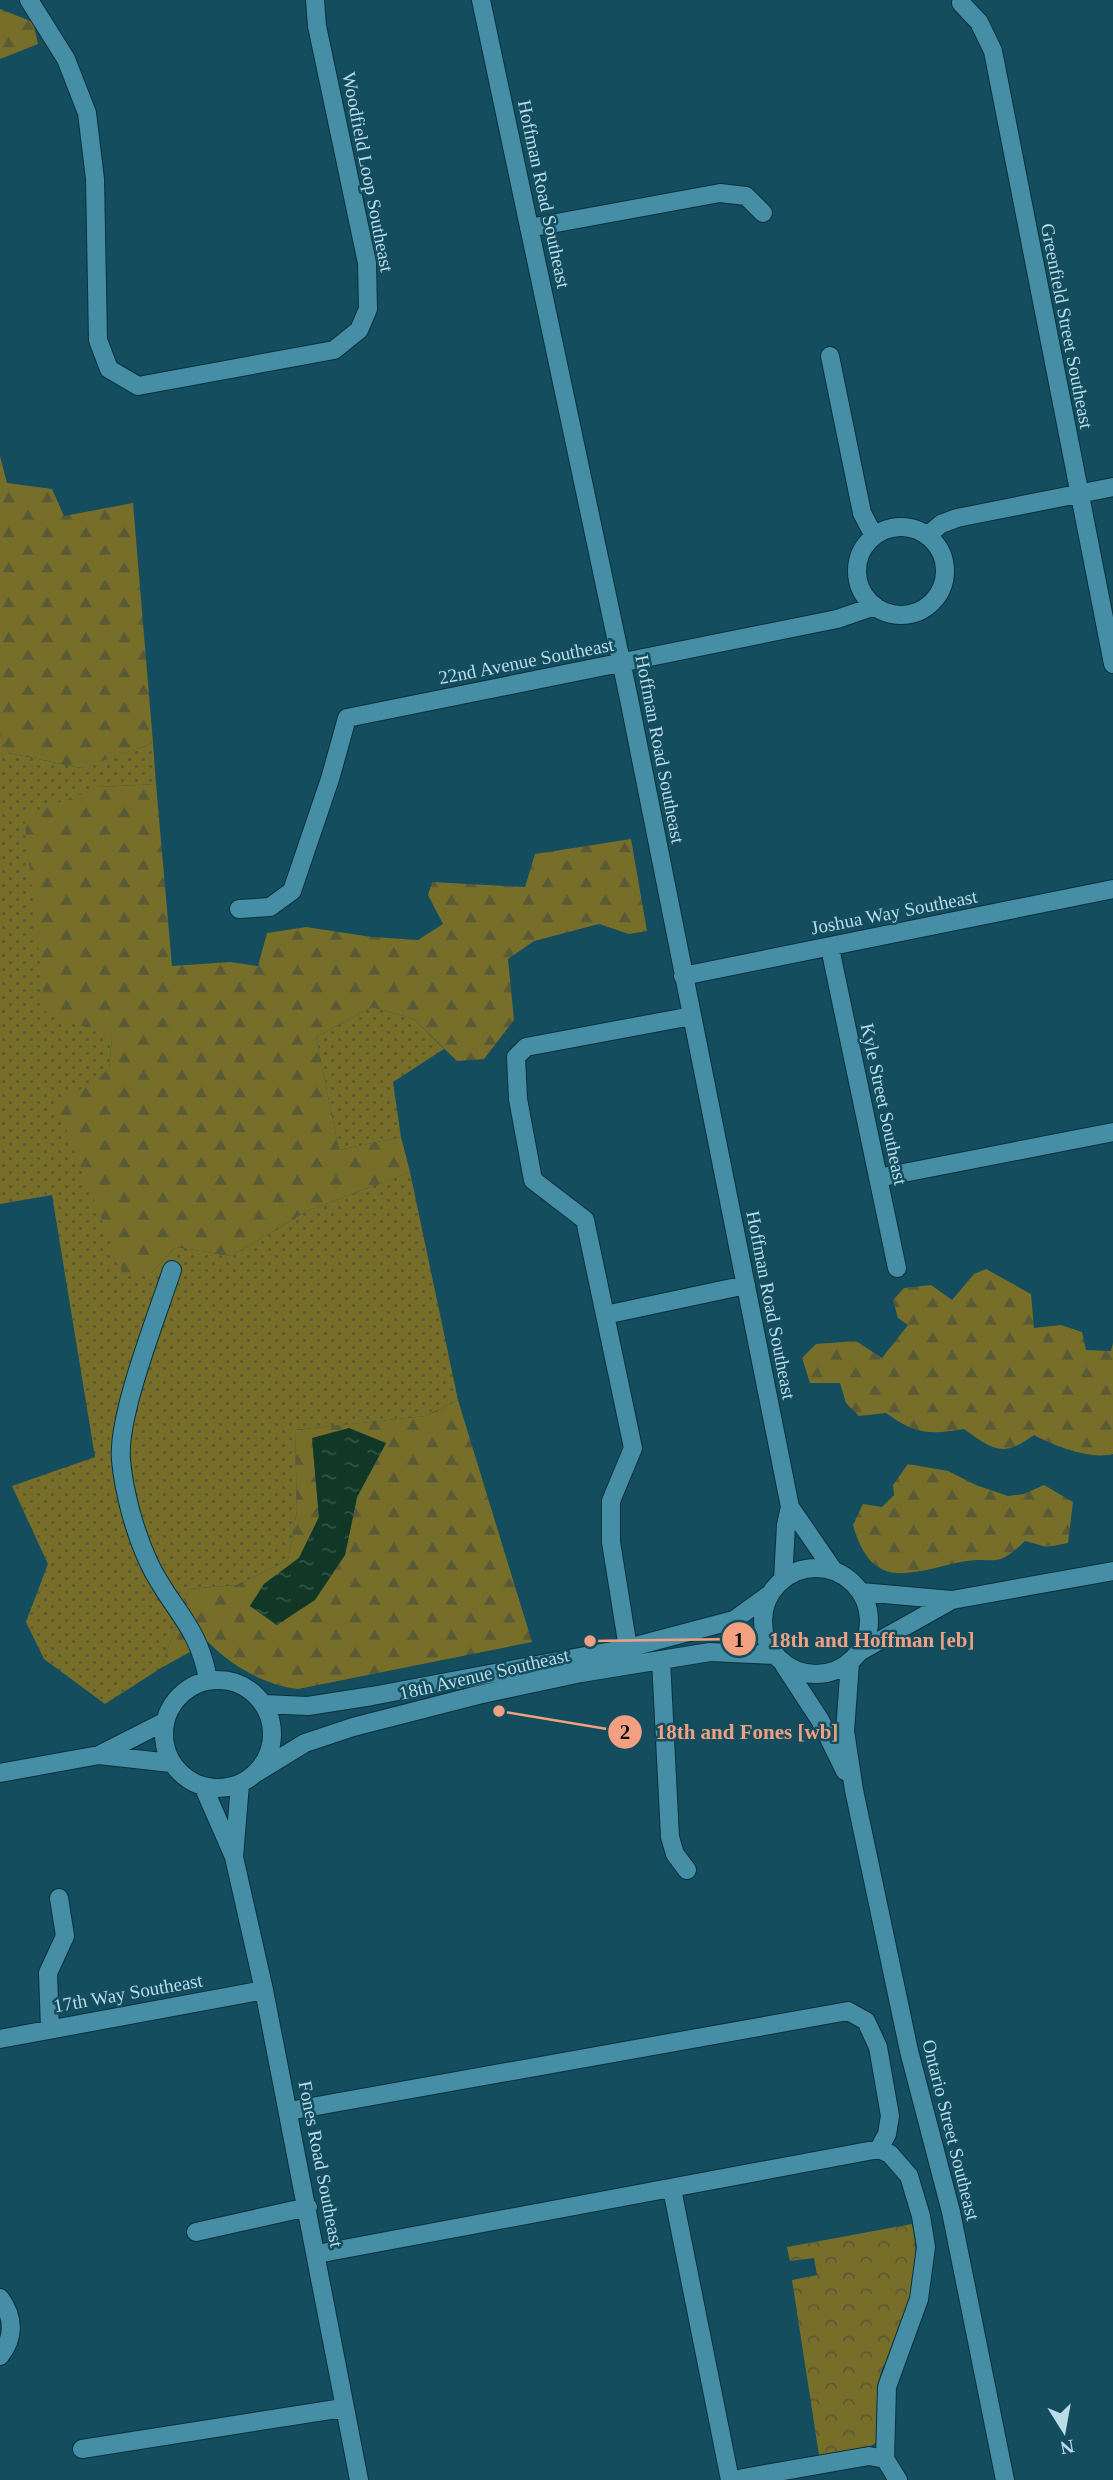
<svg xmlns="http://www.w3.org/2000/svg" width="1113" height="2480" font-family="'Times New Roman',serif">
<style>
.grass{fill:url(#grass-dots)}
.forest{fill:url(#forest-firs);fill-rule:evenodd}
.park{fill:url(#park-crowns)}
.water{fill:url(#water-ripples)}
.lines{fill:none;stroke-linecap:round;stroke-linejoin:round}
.minor-casing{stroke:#09313d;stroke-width:20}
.minor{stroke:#468ea5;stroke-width:18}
.labels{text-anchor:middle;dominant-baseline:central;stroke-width:5;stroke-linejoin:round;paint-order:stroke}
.street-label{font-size:19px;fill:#badce8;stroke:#134d5e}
.leader{fill:none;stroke:#f2a081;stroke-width:2.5}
.callout-dot{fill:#f2a081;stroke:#134d5e;stroke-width:2.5}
.mark-label{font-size:21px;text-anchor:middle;font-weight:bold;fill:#111}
.callout-label{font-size:21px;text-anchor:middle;font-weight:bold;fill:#f2a081;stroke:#134d5e;stroke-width:5;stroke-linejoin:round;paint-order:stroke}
</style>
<defs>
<pattern id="grass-dots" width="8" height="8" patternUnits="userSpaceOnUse" patternTransform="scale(1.75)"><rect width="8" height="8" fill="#776e29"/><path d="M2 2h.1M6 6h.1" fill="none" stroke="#5b5a36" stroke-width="1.8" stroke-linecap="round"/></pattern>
<pattern id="forest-firs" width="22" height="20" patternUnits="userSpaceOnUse" patternTransform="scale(1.75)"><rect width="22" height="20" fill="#776e29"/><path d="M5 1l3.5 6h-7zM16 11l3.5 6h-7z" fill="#5b5a36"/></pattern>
<pattern id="park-crowns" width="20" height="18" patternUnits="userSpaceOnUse" patternTransform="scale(1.75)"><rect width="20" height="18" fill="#776e29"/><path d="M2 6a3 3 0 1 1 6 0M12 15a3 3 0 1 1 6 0" fill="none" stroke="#5b5a36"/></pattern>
<pattern id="water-ripples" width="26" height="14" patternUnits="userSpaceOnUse" patternTransform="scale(1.75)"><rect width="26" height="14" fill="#113827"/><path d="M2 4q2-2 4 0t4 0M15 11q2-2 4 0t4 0" fill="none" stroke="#325446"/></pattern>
</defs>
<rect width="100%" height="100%" fill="#134d5e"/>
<!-- grass -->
<path class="grass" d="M0,733L9,753L81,768L153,743L156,784L100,787L112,1038L109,1069L151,1273L176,1247L231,1256L307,1211L410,1172L458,1400L426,1416L295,1430L297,1511L288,1560L237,1585L189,1589L161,1668L105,1704L44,1659L26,1622L48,1564L12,1486L95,1457L52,1195L0,1204Z
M372,1007L414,1019L444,1049L393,1082L401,1137L339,1150L316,1037Z"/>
<!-- forest -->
<path class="forest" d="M0,9L33,22L38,44L0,59Z
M0,456L7,483L52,489L64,516L133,503L153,743L82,768L9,753L0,733Z
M156,784L172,966L230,962L258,966L267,933L306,927L372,937L418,940L443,924L428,895L432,882L525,887L535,854L631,839L647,931L629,934L599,924L534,941L508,959L514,1020L484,1059L457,1061L414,1019L372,1007L316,1037L339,1150L401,1137L410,1172L307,1211L231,1256L176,1247L151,1273L124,1277L57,1106L109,1069L112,1038L45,1011L24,816L100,787Z
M986,1269L1031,1294L1034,1328L1061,1325L1082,1332L1086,1350L1111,1351L1113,1343V1454C1091,1460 1054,1446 1034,1435C1003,1458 993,1450 964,1429C929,1435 915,1434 886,1413L859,1416L846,1403L840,1383H810L802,1358L816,1344L856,1341L882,1358L908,1325L898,1318L893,1300L904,1288L931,1285L952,1300L974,1274Z
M458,1400L532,1642L298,1689C264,1685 232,1666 208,1642L161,1668L189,1589L237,1585L288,1560L297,1511L295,1430L426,1416ZM312,1438L386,1443L357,1497L345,1555L277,1625L250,1606L264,1584L299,1558L319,1517Z
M908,1464L948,1471L976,1485L1008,1496L1024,1494L1044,1485L1073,1502L1068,1543L1047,1547L1025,1541C994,1571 995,1555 961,1562C908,1573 872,1592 853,1525L863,1504L882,1507L894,1495L893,1485Z"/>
<!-- park -->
<path class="park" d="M912,2224C920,2263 917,2297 902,2334C896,2347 886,2358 881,2372C874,2396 883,2419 877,2442L869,2447L819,2455L792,2280L817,2275L814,2258L790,2261L787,2247Z"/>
<!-- water -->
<path class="water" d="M349,1428L386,1443L357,1497L345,1555L315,1600L277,1625L250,1606L264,1584L299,1558L319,1517L312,1438Z"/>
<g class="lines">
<!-- minor casing -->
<g class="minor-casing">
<path id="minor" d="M29,0L66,59L87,113L95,179L98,340L109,369L138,386L334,350L359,330L368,309L367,263L317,26L315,0
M481,0L629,699L790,1507L834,1571
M961,3L979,22L993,51L1113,664
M529,228L720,193L746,196L763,213
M830,356L862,513L874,536
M857 571a44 44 0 1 1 88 0a44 44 0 1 1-88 0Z
M927,536L941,524L957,518L1113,487
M239,909L270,907L292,891L330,779L347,718L837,619L875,606
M830,948L897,1268
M683,976L1113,889
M878,1178L1113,1132
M172,1270C157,1316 117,1416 121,1460C124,1493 135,1533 149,1563C170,1608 199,1625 208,1680
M605,1315L746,1285
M763 1621a53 53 0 1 1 106 0a53 53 0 1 1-106 0Z
M783,1580L786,1525L790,1507
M861,1592L952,1600
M628,1648L611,1542V1501L633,1448L585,1220L533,1180L518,1099L516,1057L526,1047L692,1016
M861,1651L952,1600L1113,1571
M661,1660L670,1837L675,1854L687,1870
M850,1663L845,1731L854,1790L909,2051L951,2212L1005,2480
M784,1665L820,1720L845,1771
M164 1734a54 54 0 1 1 108 0a54 54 0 1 1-108 0Z
M264,1704L308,1706L372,1696L628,1648L734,1620L770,1594
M99,1755L171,1763
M0,1773L99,1755L164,1722
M256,1773L305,1743L353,1727L478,1695L581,1673L710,1652L775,1655
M203,1786L234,1857L264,1990L359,2480
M234,1857L240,1784
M50,2029L48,1973L65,1936L59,1898
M0,2039L264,1990
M289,2111L848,2011L866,2021L878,2047L890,2116L887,2134L879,2149
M672,2189L730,2480
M196,2232L308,2207
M317,2254L879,2149L890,2154L909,2176L921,2216L926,2247L919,2299L887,2387L885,2459
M0,2298C14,2317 15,2337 0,2356
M82,2449L343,2408
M732,2480L869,2456L885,2459L898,2480"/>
</g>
<!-- minor -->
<use href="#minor" class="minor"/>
</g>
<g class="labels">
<!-- street labels -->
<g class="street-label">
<text transform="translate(368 172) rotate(79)">Woodfield Loop Southeast</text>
<text transform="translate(544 194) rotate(78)">Hoffman Road Southeast</text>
<text transform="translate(1067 326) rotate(79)">Greenfield Street Southeast</text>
<text transform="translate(526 661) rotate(-11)">22nd Avenue Southeast</text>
<text transform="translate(660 749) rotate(79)">Hoffman Road Southeast</text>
<text transform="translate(894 912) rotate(-11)">Joshua Way Southeast</text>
<text transform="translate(884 1104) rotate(78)">Kyle Street Southeast</text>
<text transform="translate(771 1305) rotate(79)">Hoffman Road Southeast</text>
<text transform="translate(484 1674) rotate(-13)">18th Avenue Southeast</text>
<text transform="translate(128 1993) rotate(-10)">17th Way Southeast</text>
<text transform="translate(951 2130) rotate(76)">Ontario Street Southeast</text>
<text transform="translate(321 2164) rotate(79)">Fones Road Southeast</text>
</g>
</g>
<!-- callouts -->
<path class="leader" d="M590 1641L739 1639M499 1711L625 1732"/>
<g class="callout-dot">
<circle cx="590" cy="1641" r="7"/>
<circle cx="499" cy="1711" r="7"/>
<circle cx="739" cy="1639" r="18"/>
<circle cx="625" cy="1732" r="18"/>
</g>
<g class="mark-label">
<text x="739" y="1647">1</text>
<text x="625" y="1739">2</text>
</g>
<g class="callout-label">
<text x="872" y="1647">18th and Hoffman [eb]</text>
<text x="747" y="1739">18th and Fones [wb]</text>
</g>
<!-- north arrow -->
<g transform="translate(1064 2431) rotate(169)" stroke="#134d5e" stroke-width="5" paint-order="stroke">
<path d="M0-5L12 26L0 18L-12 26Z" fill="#badce8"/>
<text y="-10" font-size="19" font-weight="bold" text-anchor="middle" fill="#badce8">N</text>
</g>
</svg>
